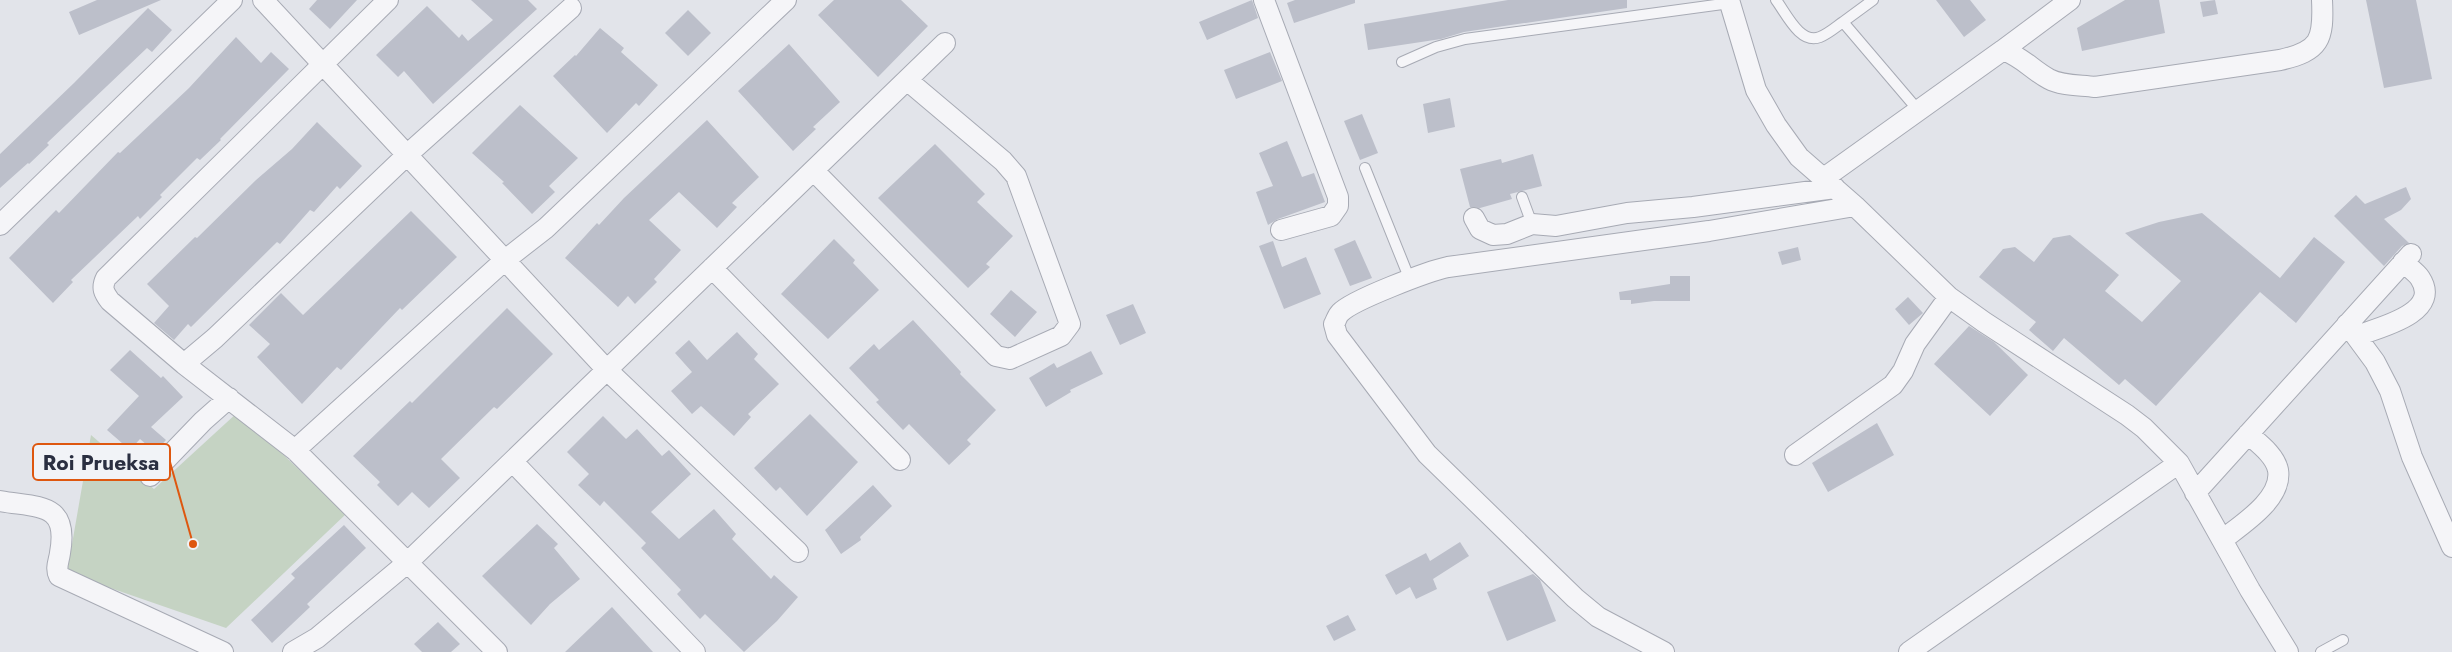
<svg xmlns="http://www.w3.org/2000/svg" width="2452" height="652" font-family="Jost,sans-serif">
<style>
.green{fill:#c5d3c3}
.building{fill:#bcbfca}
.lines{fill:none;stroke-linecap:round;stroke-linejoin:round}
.lane-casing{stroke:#a7aab4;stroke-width:12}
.street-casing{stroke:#a7aab4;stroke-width:22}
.lane{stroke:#f5f5f8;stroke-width:10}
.street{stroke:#f5f5f8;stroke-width:20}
.leader{fill:none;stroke:#de570f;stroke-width:2}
.callout-dot{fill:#de570f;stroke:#f1f3f7;stroke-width:2}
.callout{fill:#f1f3f7;stroke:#de570f;stroke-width:2}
.callout-label{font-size:21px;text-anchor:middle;font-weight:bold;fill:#2a2f41}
</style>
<rect width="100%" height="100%" fill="#e2e4ea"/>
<!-- green -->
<path class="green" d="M238,412L346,514L226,628L67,573L91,435L154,489Z"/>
<!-- building -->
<path class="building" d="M97,0H161L79,35L69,12Z
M317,0H357L330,29L309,9Z
M471,0H528L537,9L433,104L404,71L398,77L376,55L427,6L459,38L462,34L468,41L493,20Z
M834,0H901L928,26L878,77L818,15Z
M1252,0L1258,18L1207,40L1199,22Z
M1295,0H1355V3L1294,23L1287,3Z
M1508,0H1627V8L1464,32L1441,39L1368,50L1364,24Z
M1936,0H1970L1986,20L1964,37Z
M2125,0H2159L2165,33L2082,51L2077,28Z
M2215,0L2218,14L2203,17L2200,2Z
M2366,0H2416L2432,79L2384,88Z
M148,8L172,30L152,52L147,48L47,143L49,145L29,164L28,163L0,188V154L74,83Z
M688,10L711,33L688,56L665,33Z
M600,28L624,48L621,52L658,85L639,106L636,103L607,133L553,76L575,55L576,56Z
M236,37L261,63L271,52L289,69L220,139L221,140L200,160L197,158L160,195L162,197L140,219L138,216L71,280L73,282L53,303L9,258L56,210L59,213L118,152L120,153L189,88Z
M789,44L840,102L813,127L816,129L793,151L738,91Z
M1270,52L1282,81L1236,99L1224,70Z
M1450,98L1455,127L1428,133L1423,104Z
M520,105L578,158L549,186L555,192L532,214L502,183L504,182L472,153Z
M1362,114L1378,153L1360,160L1344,121Z
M707,120L759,177L732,203L737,207L717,228L679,192L649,220L681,250L654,279L657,282L635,304L628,296L618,307L565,258L597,223L599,225L624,198Z
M317,122L362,166L340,189L337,186L314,212L310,210L280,244L277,242L191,327L188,324L174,340L154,323L169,306L147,284L195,237L197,238L256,180L292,149Z
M1287,141L1302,177L1314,173L1325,202L1278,219L1268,225L1256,192L1273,186L1259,153Z
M935,144L985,194L977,202L1013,236L986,264L990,267L968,288L878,198Z
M1533,154L1542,186L1510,194L1512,199L1480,208L1470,207L1460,169L1501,159L1502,163Z
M2406,187L2411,199L2401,210L2384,219L2409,243L2402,246L2384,266L2334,216L2356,195L2365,204Z
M411,211L457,257L402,310L400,308L341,370L337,367L302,404L257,357L270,344L249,325L281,293L303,315Z
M2202,213L2280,278L2314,237L2345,262L2296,323L2260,292L2156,406L2125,379L2119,385L2064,338L2053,351L2029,330L2036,322L1979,277L2003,249L2015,247L2034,262L2053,238L2070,235L2119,275L2105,291L2142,322L2181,281L2125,233L2159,222Z
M834,239L855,260L853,263L879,290L828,339L781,294Z
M1355,240L1372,278L1350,286L1334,249Z
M1273,241L1282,267L1306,257L1321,294L1284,309L1259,246Z
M1798,247L1801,260L1782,265L1778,252Z
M1670,276H1690V301H1654L1631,304V300H1620L1619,292L1670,284Z
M1011,290L1037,312L1015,337L990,314Z
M1908,297L1923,313L1909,325L1895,309Z
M1133,304L1146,333L1120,345L1106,315Z
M507,308L553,354L497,409L494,407L441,459L460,478L429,508L412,492L398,506L377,485L380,482L353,456L410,401L412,403Z
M913,320L961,372L960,374L996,410L967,440L971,444L949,465L909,424L903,430L876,402L879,400L849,368L874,344L879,350Z
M1969,326L1994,342L2028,375L1990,416L1934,364Z
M737,332L758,354L754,359L779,384L748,414L751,417L734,436L701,406L692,414L671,391L692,372L675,353L689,340L707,360Z
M130,350L161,378L163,376L183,397L151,427L166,440L155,452L140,439L130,450L107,430L139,396L110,370Z
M1091,351L1103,374L1070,390L1071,392L1046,407L1029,378L1054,363L1057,368Z
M810,414L858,462L807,516L780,487L776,491L754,468Z
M603,416L626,439L637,429L662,456L669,450L691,474L651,512L679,539L714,509L736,534L732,539L771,579L774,575L798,597L777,621L744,652L705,614L700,619L677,594L681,590L641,548L646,543L604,501L600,506L578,485L589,474L567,452Z
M1877,423L1894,455L1828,492L1812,463Z
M873,485L892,506L860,537L861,540L841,554L825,530Z
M537,524L558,544L554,548L580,579L550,604L531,625L482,576Z
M344,525L366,548L307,604L310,607L272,643L251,620L295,578L291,574Z
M1460,542L1469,556L1433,579L1437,589L1416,599L1410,587L1396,595L1385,575L1426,553L1430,561Z
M1533,574L1540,580L1556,621L1507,641L1487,592Z
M612,607L653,652H565Z
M1348,615L1356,630L1334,641L1326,626Z
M438,622L460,644L451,652H422L414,644Z"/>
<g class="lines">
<!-- lane casing -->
<g class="lane-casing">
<path id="lane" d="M1776,0C1786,13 1800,45 1820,37C1828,34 1836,27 1843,22
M1873,0L1843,22L1918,110
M1402,62L1436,47L1465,39L1730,3
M1365,168L1410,280
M1522,197L1532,224
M2321,652L2343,640"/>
</g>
<!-- street casing -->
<g class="street-casing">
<path id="street" d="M263,0L607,370L798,552
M388,0L106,278C101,288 104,293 110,301L184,364L295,450L497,652
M1264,0L1338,197V206L1331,216L1281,230
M1729,0L1756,90L1776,125L1799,157L1855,206L1949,297L1984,322L2127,415L2144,428L2179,463L2250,590L2288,652
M2003,50L2070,0
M814,171L996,356L1010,359L1061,336L1070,324L1016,176L1003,161L907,80
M1824,178L2003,50C2024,58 2032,70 2049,79C2062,86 2080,85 2095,87L2280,60C2320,51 2324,40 2322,0
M1474,218L1480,229L1493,235L1507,234L1532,224L1556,226L1627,213L1693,207L1835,188
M0,225L232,0
M712,268L900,460
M2347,324L2375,362L2390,391L2412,457L2452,547
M2356,336C2378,328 2443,313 2420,278C2416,272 2408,267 2403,262
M184,364L215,338L408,154L571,8
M295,450L505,260L546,228L786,0
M1795,455L1893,385L1903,371L1915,344L1949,297
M513,462L695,652
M150,476L203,421L229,398
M2195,493L2411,254
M0,501C39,508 69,502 60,553C59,561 55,568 59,576L223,652
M2222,540C2241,525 2283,499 2278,470C2275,455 2258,443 2248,434
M293,652L317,638L407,563L945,43
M1664,652L1598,617L1575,598L1427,454L1337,335L1334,324C1336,321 1337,316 1340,313C1352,300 1429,271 1448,267L1709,231L1855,206
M1909,652L2179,463"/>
</g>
<!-- lane -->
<use href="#lane" class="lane"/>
<!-- street -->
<use href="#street" class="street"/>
</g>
<!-- callouts -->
<path class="leader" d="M193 544L170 462"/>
<circle class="callout-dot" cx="193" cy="544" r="5"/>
<rect class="callout" x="33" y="444" width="137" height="36" rx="5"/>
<g class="callout-label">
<text x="101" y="470">Roi Prueksa</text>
</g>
</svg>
